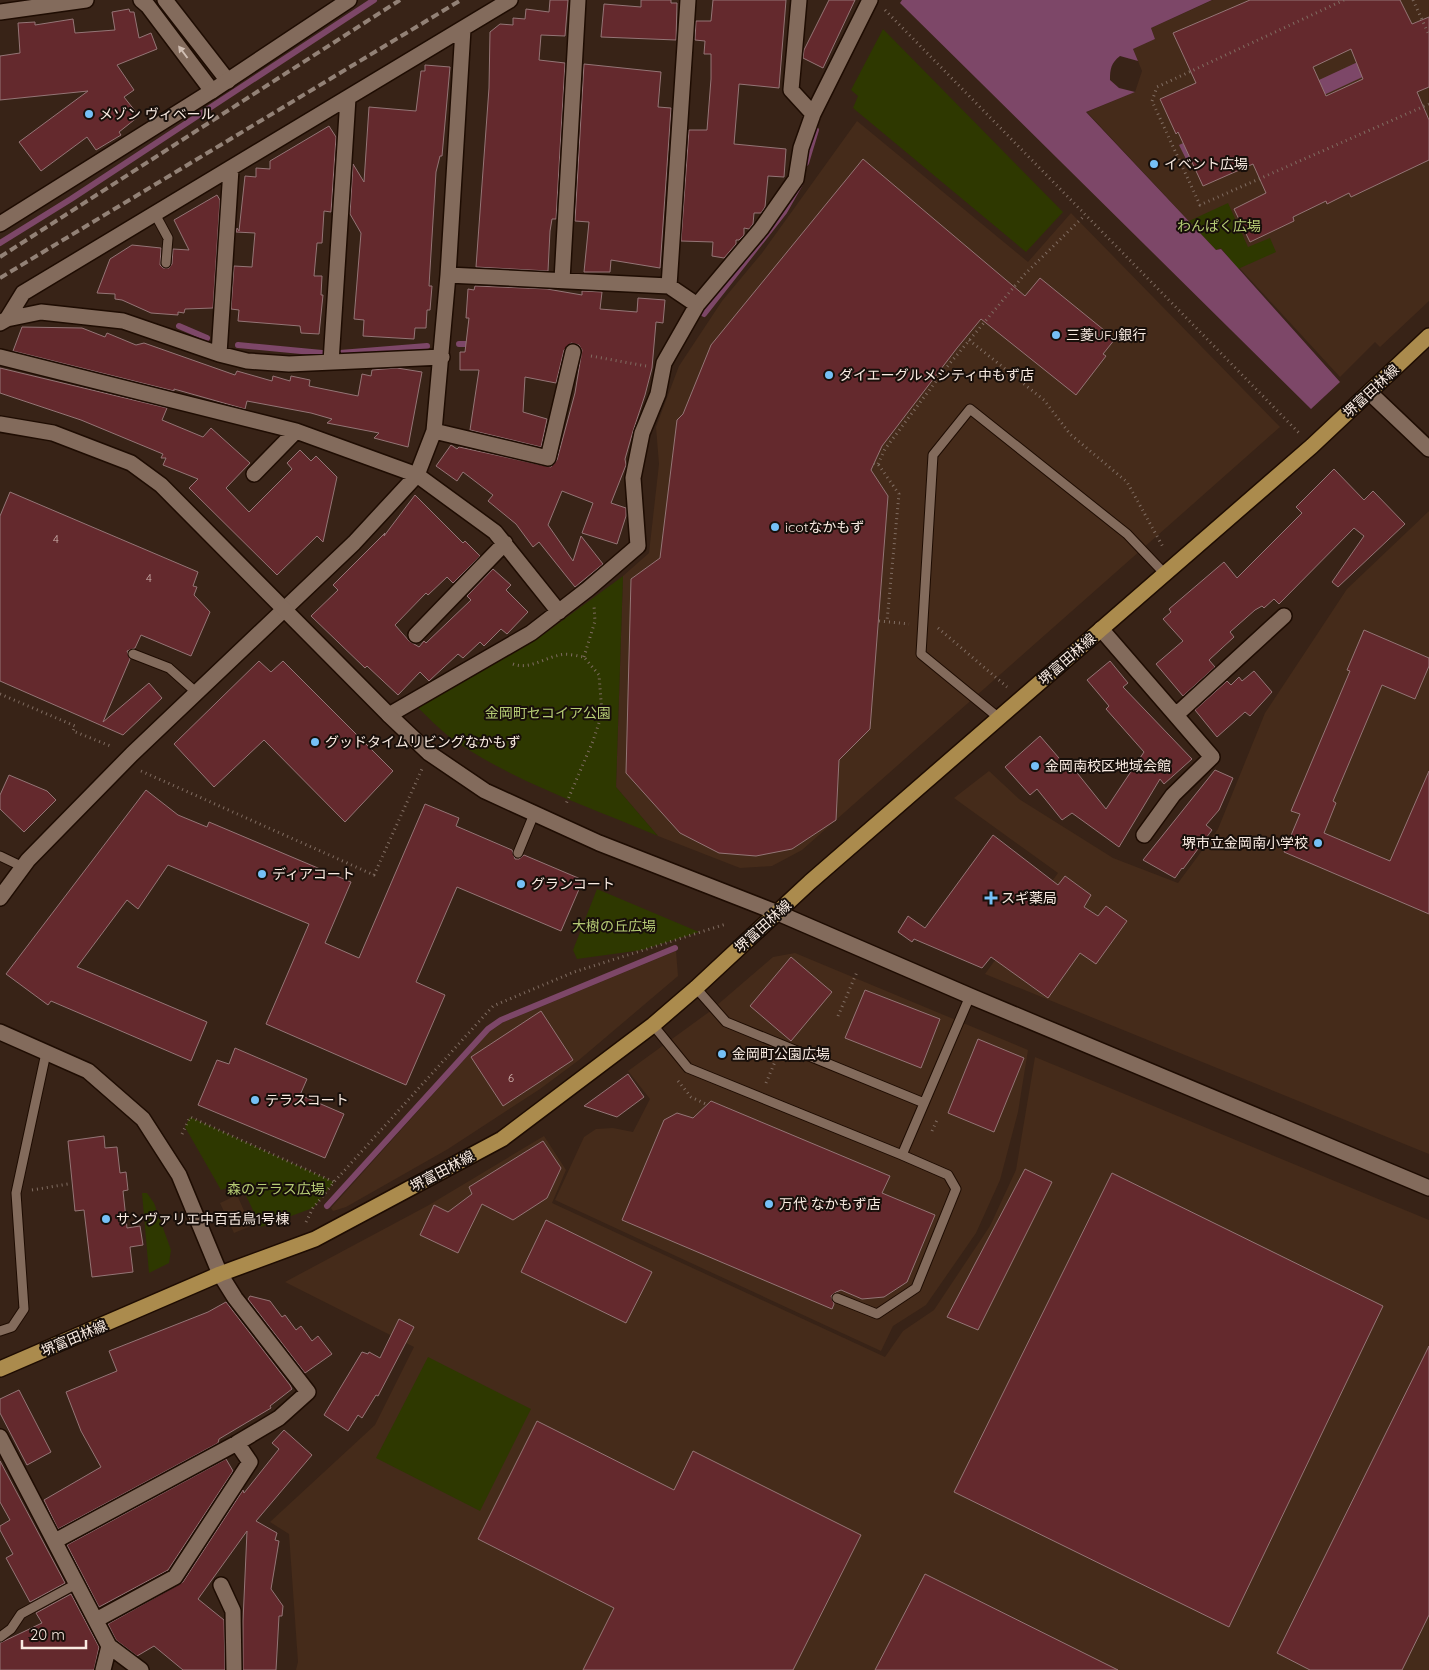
<svg xmlns="http://www.w3.org/2000/svg" width="1429" height="1670" font-family="Quicksand,'Noto Sans JP',sans-serif">
<style>
.built{fill:#452b1a}
.green{fill:#2e3800}
.water{fill:#7d4768}
.lines{fill:none;stroke-linecap:round;stroke-linejoin:round}
.stream{stroke:#7d4768;stroke-width:6}
.building{fill:#64292d;stroke:#947576;fill-rule:evenodd}
.lane-casing{stroke:#1e0c02;stroke-width:11}
.street-casing{stroke:#1e0c02;stroke-width:18}
.secondary-casing{stroke:#1e0c02;stroke-width:18}
.primary-casing{stroke:#1e0c02;stroke-width:18}
.path{stroke:#806d62;stroke-width:3;stroke-dasharray:1 4;stroke-linecap:butt}
.lane{stroke:#836b5c;stroke-width:9}
.street{stroke:#836b5c;stroke-width:15}
.secondary{stroke:#836b5c;stroke-width:15}
.primary{stroke:#ab8b4d;stroke-width:15}
.rail{stroke:#928176;stroke-width:4;stroke-dasharray:8 4;stroke-linecap:butt}
.oneway{fill:#d0beb3}
.poi-dot{fill:#75c0f6;stroke:#180f0a;stroke-width:2}
.labels{text-anchor:middle;dominant-baseline:central;stroke-width:4;stroke-linejoin:round;paint-order:stroke}
.number-label{font-size:11px;fill:#d4bab5}
.poi-label{font-size:14px;fill:#f9ebe2;stroke:#180f0a;text-anchor:start}
.park-label{font-size:14px;fill:#b6cc75;stroke:#180f0a}
.street-label{font-size:14px;fill:#f9ebe2;stroke:#180f0a}
</style>
<rect width="100%" height="100%" fill="#382317"/>
<!-- built -->
<path class="built" d="M1213,0H1429V301L1380,347L1375,342L1340,377L1221,248L1216,250L1087,112L1135,92L1142,71L1133,49L1155,39L1151,28Z
M857,121L1028,262L1071,213L1280,427L802,850L772,866L740,868L658,836L616,787L623,576L649,553L659,464L656,427L679,366L722,301L762,253Z
M1429,511V1154L985,974L1058,873L954,798L989,771L1019,799L1113,858L1178,883L1218,829L1265,713L1347,589Z
M676,951L678,976L579,1060L540,1089L448,1149L346,1207L333,1211L331,1208L489,1032L504,1022Z
M795,953L1028,1050L1018,1112L1000,1180L976,1233L926,1305L893,1326L881,1351L555,1200L584,1137L596,1129L613,1128L633,1132L650,1099L628,1071L709,1012L773,957Z
M1035,1057L1429,1220V1670H296L298,1662L289,1534L270,1522L375,1425L414,1347L285,1282L429,1205L544,1136L566,1170L552,1203L885,1357L903,1331L934,1310L990,1226L1016,1170Z
M237,1195L251,1226L234,1233L220,1203Z"/>
<!-- green -->
<path class="green" d="M883,29L1063,212L1026,252L853,108L858,96L851,90Z
M1228,203L1248,247L1270,238L1276,252L1238,269L1221,248L1216,250L1189,221Z
M623,576L616,787L658,836C588,806 513,782 451,738C439,729 428,717 417,707L540,637Z
M597,889L699,932L642,950L577,959L573,950Z
M190,1117L334,1182L313,1208L261,1227L240,1183L221,1190L185,1127Z
M142,1193H147L154,1203L171,1250L169,1263L149,1273Z
M428,1357L531,1409L480,1511L376,1458Z"/>
<!-- water -->
<path class="water" d="M902,0H1212L1151,28L1155,39L1133,49L1138,61L1120,56C1111,63 1110,69 1110,80L1119,88L1135,92L1086,112L1216,250L1221,249L1340,382L1311,409L900,3Z
M1418,34L1425,48L1186,159L1179,145Z"/>
<g class="lines">
<!-- stream -->
<path class="stream" d="M806,163L816,130
M0,243L71,199L374,0
M704,314L784,212L801,182
M179,326L207,338
M459,344H473
M238,345L322,353
M340,353L427,346
M327,1206L488,1029L501,1020L675,948"/>
</g>
<!-- building -->
<path class="building" d="M550,0H568L565,36L541,35L539,60L565,63L556,219H552L550,231L548,271L476,267L489,88L490,32L500,24L513,25V18L525,19L526,9L549,12Z
M641,0H671V3H677L676,40L601,37L604,4L641,7Z
M713,0H786L779,88L739,84L734,144L786,149L784,177L768,176L765,207L761,213H754L753,224L749,229L744,228V235L739,240H736V244L724,258L712,256L713,242L681,241L689,130H707L711,79V54H704L705,41L695,40L696,21H711Z
M829,0H855L823,68L803,58L804,50Z
M1250,0H1400L1412,24L1429,17V87L1417,92L1429,120V160L1351,197L1349,193L1327,204L1326,201L1293,217L1294,221L1250,242L1234,209L1266,193L1253,164L1203,186L1178,132L1176,134L1160,99L1196,83L1173,33ZM1351,49L1363,79L1326,96L1313,67Z
M129,9L130,12H134L139,38L151,33L157,49L117,65L134,90L124,97L139,116L119,132L121,135L96,150L87,137L41,171L19,142L88,91L0,100V56L20,53L18,23L35,22V25L73,19L75,33L115,30L112,12Z
M584,64L661,72L658,107L671,108L660,268L611,260L610,272H584L589,222L575,221Z
M425,65L450,67L442,156H440L436,172L429,286H432L430,310H427L426,328H415L414,339L363,336L364,320L354,319L361,233L350,214L353,164L364,182L369,107L416,111L421,71H425Z
M329,126L336,137L331,212L324,211L322,243H317L314,276H322L321,295H323L319,334L301,333L300,326L238,321L239,310L231,309L234,266L252,267L255,233L236,232L237,228L239,231L245,176L256,177V168L270,169V161Z
M863,159L1025,296L1040,278L1115,339L1103,354L1106,356L1076,395L981,319L957,348L882,446L871,470L888,496L870,729L839,760L836,820L792,849L756,856L719,853L680,833L626,773L631,579L660,558L677,420L683,414L711,345Z
M217,195L220,200L213,308L185,309L184,313L178,312V315L151,313L122,300L115,299V294L97,293L110,259L132,245L161,248L160,265L163,268H169L172,264L173,249L189,250L174,220Z
M475,286L547,289L582,295V291L602,292L600,309L637,312L638,298L665,300L663,323L656,322L652,368L645,395L633,431L625,459L626,465L611,503L626,508V516L617,544L582,533L593,503L562,491L548,525L573,561L581,536L603,564L575,587L539,542L533,547L516,524L488,501L493,495L463,472L457,481L436,466L451,445L457,449L459,447L551,467L557,460L575,393L582,350L579,345L571,343L564,350L556,383L525,377L523,412L547,419L541,447L470,430L479,370H460V352H465L469,318H466L468,289L474,290Z
M22,327L82,328L105,337L107,333L136,345L144,343L235,375L237,371L272,381L273,376L290,381L291,376L310,380L309,386L358,396L362,374L371,376L372,370L397,368L422,372L408,447L374,438L379,433L327,423L332,419L311,413L247,401L245,409L174,389V391L13,351Z
M0,368L167,408L162,420L203,437L211,428L250,463L226,488L249,512L292,469L287,463L300,450L311,461L316,456L337,477L323,542L317,536L277,575L189,488L198,479L163,465L166,458H161L163,454L81,420L0,393Z
M1334,469L1364,500L1373,491L1405,524L1338,587L1332,582L1364,536L1354,528L1279,604L1274,599L1264,608L1262,606L1255,610L1230,632L1234,637L1209,660L1215,667L1183,696L1156,664L1183,641L1163,619L1171,612L1169,609L1224,562L1237,578L1302,513L1296,507Z
M10,492L198,572L193,586L197,587L194,595L210,612L191,656L141,635L135,648L127,651L130,659L103,722L149,683L162,698L123,735L0,681V516Z
M415,495L463,543L465,541L480,556L453,583L447,577L428,595L426,593L395,625L409,641L419,647L424,641L426,643L471,600L467,596L493,569L511,585L506,590L528,612L507,634L501,629L484,646L480,642L463,658L458,654L429,681L420,672L398,695L367,666L365,668L311,616L338,590L333,585L385,533L384,536Z
M1364,630L1429,658V666L1415,699L1382,685L1333,801L1336,803L1324,833L1390,861L1429,771V914L1284,852L1300,814L1291,811L1350,671L1347,670Z
M259,661L271,672L283,661L393,771L345,822L264,740L214,787L174,744Z
M1110,661L1128,683L1123,687L1192,759L1164,784L1160,779L1119,847L1072,813L1062,820L1037,789L1030,795L1005,767L1040,736L1071,772L1074,769L1106,809L1144,752L1106,709L1109,706L1087,680Z
M1254,671L1272,692L1250,716L1245,712L1217,737L1195,710L1227,681L1231,685L1239,677L1242,681Z
M1215,770L1233,778L1219,810L1206,825L1212,830L1183,869L1182,868L1175,878L1143,860Z
M9,775L47,791L56,800L24,832L0,809V795Z
M146,790L178,815L207,827L209,822L351,882L325,943L359,958L425,804L459,818L456,826L512,850L515,859H519L524,855L583,880L561,931L457,887L416,982L445,995L406,1085L266,1024L309,924L168,865L138,909L127,900L77,967L207,1022L191,1061L51,1001L48,1005L6,974Z
M993,835L1058,885L1065,876L1091,895L1084,907L1098,916L1106,906L1127,921L1096,964L1080,953L1048,998L991,957L982,968L914,939L912,942L898,932L908,916L925,928Z
M791,957L832,992L791,1041L750,1006Z
M865,990L940,1019L921,1068L845,1038Z
M541,1011L573,1060L503,1106L471,1057Z
M978,1039L1024,1058L994,1132L948,1113Z
M235,1048L307,1079L300,1095L344,1114L325,1158L198,1105L217,1060L229,1064Z
M628,1074L644,1097L617,1117L584,1106Z
M711,1101L890,1176L882,1193L935,1215L907,1282L884,1297L862,1299L841,1290L836,1292L831,1296L834,1304L832,1309L622,1220L664,1120L677,1113L693,1118Z
M104,1136L105,1148L117,1147L120,1173L126,1172L128,1190L123,1191L127,1228L140,1226L143,1245L130,1247L133,1272L92,1277L84,1210L75,1211L68,1141Z
M543,1141L561,1168L547,1198L513,1220L482,1204L458,1253L420,1235L434,1205L448,1212L472,1194L469,1187Z
M1025,1169L1052,1182L978,1330L947,1317Z
M1112,1173L1383,1306L1229,1627L954,1492Z
M546,1220L652,1272L626,1323L521,1272Z
M250,1296L270,1301L282,1317L285,1315L296,1330L301,1326L312,1341L318,1336L332,1354L305,1373L248,1299Z
M226,1302L290,1385L292,1389L270,1406L271,1408L219,1439L218,1443L58,1529L44,1500L101,1467L81,1431L66,1392L117,1371L109,1351L208,1312Z
M399,1319L414,1327L378,1396L376,1395L362,1418L358,1415L348,1431L324,1415L362,1352L368,1354L369,1352L380,1358Z
M1429,1346V1615L1402,1670H1310L1277,1653Z
M19,1390L51,1452L27,1465L0,1413V1399Z
M537,1421L674,1490L693,1451L861,1535L793,1670H583L614,1608L478,1539Z
M284,1430L312,1455L256,1521L277,1533L275,1540L279,1541L271,1589L283,1606L282,1616H279L276,1670H243V1621L247,1531L198,1599L224,1620L225,1670H183L154,1646L137,1656L116,1640L108,1624L183,1582L243,1490L244,1493L279,1449L272,1443Z
M226,1459L233,1471L168,1570L99,1607L67,1545Z
M0,1461L65,1583L30,1602L6,1558L13,1554L0,1530V1526L10,1520L0,1502Z
M925,1574L1118,1670H875Z
M71,1594L99,1647L94,1670H0V1643L42,1623L36,1613Z"/>
<g class="lines">
<!-- lane casing -->
<g class="lane-casing">
<path id="lane" d="M155,214L168,238L166,263
M133,654L169,668L197,693
M999,718L921,654L933,455L970,409L1127,534L1165,574
M518,853L534,814
M0,856L23,867
M696,988L726,1022L924,1103
M653,1025L688,1068L902,1155
M837,1298L877,1314L916,1288L956,1189L948,1175L902,1155L970,996
M0,1331L12,1327L24,1309L16,1193L46,1053
M0,1637L11,1629L21,1614L78,1583"/>
</g>
<!-- street casing -->
<g class="street-casing">
<path id="street" d="M141,0L148,6L212,91
M165,0L228,81
M799,0L791,90L813,114
M0,12L86,0
M448,275L669,286L697,305L761,229L796,179L801,148L813,114L870,0
M562,280L578,0
M669,286L688,0
M7,319L41,312L123,321L219,354L247,361L289,364L442,357
M0,323L7,319L23,293L510,0
M219,354L231,169
M0,357L296,431L417,475L495,532L559,612
M331,362L348,98
M434,431L548,458L573,352
M254,474L296,431
M1101,629L1212,757L1173,795L1144,835
M416,635L505,543
M389,715L531,633L588,589L638,546L633,478L642,433L658,394L664,363L697,305
M1176,715L1284,616
M0,898L28,860L132,754L354,543L417,475L434,431L448,275L463,29
M0,1437L109,1646L103,1670
M55,1541L237,1443L279,1418L308,1392L235,1298L220,1274
M221,1585L233,1611L234,1670
M96,1620L175,1577L250,1462L237,1443
M109,1646L141,1670"/>
</g>
<!-- secondary casing -->
<g class="secondary-casing">
<path id="secondary" d="M0,224L212,91L349,0
M1370,393L1429,449
M0,424L53,433L131,463L161,485L389,715L429,753L485,791L599,843L778,913L970,996L1429,1188
M0,1032L88,1071L143,1119L179,1175L220,1274"/>
</g>
<!-- primary casing -->
<g class="primary-casing">
<path id="primary" d="M0,1369L220,1274L315,1239L502,1139L653,1025L696,988L810,882L1312,446L1429,336"/>
</g>
<!-- path -->
<path class="path" d="M1344,0L1157,87L1152,101L1200,205L1429,104
M1413,0L1429,35
M885,10L1300,434
M969,340L1044,400L1070,434L1127,482L1163,547
M591,356L646,366
M874,463L878,464L899,494L887,621
M878,464L885,449L946,368L1024,275L1085,215
M879,621L909,624
M938,628L1007,687
M584,657L595,621L594,606
M513,664C529,670 544,658 560,655C567,653 577,656 584,657L599,675L602,714L593,741L566,804
M0,694L75,726L73,731L113,747
M141,771L374,875L422,769
M838,1016L857,972
M678,1081L691,1097L708,1105
M766,1083L777,1057
M932,1131L937,1120
M182,1134L190,1117L334,1182
M32,1190L68,1184
M306,1222L313,1208L334,1182L493,1006L574,972L726,924"/>
<!-- lane -->
<use href="#lane" class="lane"/>
<!-- street -->
<use href="#street" class="street"/>
<!-- secondary -->
<use href="#secondary" class="secondary"/>
<!-- primary -->
<use href="#primary" class="primary"/>
<!-- rail -->
<path class="rail" d="M0,257L400,0
M0,278L461,0"/>
</g>
<!-- one-way arrows -->
<defs><path id="oneway-solid" d="M-6-.8H1V-3.2L6.5 0L1 3.2V.8H-6Z" transform="scale(1.25)"/></defs>
<use class="oneway" href="#oneway-solid" transform="translate(183 52) rotate(-127)"/>
<!-- markers -->
<g class="poi-dot">
<circle cx="89" cy="114" r="5"/>
<circle cx="1154" cy="164" r="5"/>
<circle cx="1056" cy="335" r="5"/>
<circle cx="829" cy="375" r="5"/>
<circle cx="775" cy="527" r="5"/>
<circle cx="315" cy="742" r="5"/>
<circle cx="1035" cy="766" r="5"/>
<circle cx="1318" cy="843" r="5"/>
<circle cx="262" cy="874" r="5"/>
<circle cx="521" cy="884" r="5"/>
<path d="M988.5 890.5h5v5h5v5h-5v5h-5v-5h-5v-5h5z"/>
<circle cx="722" cy="1054" r="5"/>
<circle cx="255" cy="1100" r="5"/>
<circle cx="769" cy="1204" r="5"/>
<circle cx="106" cy="1219" r="5"/>
</g>
<g class="labels">
<!-- number labels -->
<g class="number-label">
<text x="56" y="539">4</text>
<text x="149" y="578">4</text>
<text x="511" y="1078">6</text>
</g>
<!-- poi labels -->
<g class="poi-label">
<text x="99" y="114">メゾン ヴィベール</text>
<text x="1164" y="164">イベント広場</text>
<text x="1066" y="335">三菱UFJ銀行</text>
<text x="839" y="375">ダイエーグルメシティ中もず店</text>
<text x="785" y="527">icotなかもず</text>
<text x="325" y="742">グッドタイムリビングなかもず</text>
<text x="1045" y="766">金岡南校区地域会館</text>
<text x="1308" y="843" text-anchor="end">堺市立金岡南小学校</text>
<text x="272" y="874">ディアコート</text>
<text x="531" y="884">グランコート</text>
<text x="1001" y="898">スギ薬局</text>
<text x="732" y="1054">金岡町公園広場</text>
<text x="265" y="1100">テラスコート</text>
<text x="779" y="1204">万代 なかもず店</text>
<text x="116" y="1219">サンヴァリエ中百舌鳥1号棟</text>
</g>
<!-- park labels -->
<g class="park-label">
<text x="1219" y="226">わんぱく広場</text>
<text x="548" y="713">金岡町セコイア公園</text>
<text x="614" y="926">大樹の丘広場</text>
<text x="276" y="1189">森のテラス広場</text>
</g>
<!-- street labels -->
<g class="street-label">
<text transform="translate(1371 391) rotate(-43)">堺富田林線</text>
<text transform="translate(1067 659) rotate(-41)">堺富田林線</text>
<text transform="translate(763 926) rotate(-42)">堺富田林線</text>
<text transform="translate(442 1171) rotate(-28)">堺富田林線</text>
<text transform="translate(74 1338) rotate(-23)">堺富田林線</text>
</g>
</g>
<!-- scale -->
<path d="M22 1640v8h64v-8" fill="none" stroke="#f9ebe2" stroke-width="2.5"/>
<text x="30" y="1640" font-size="15" fill="#f9ebe2" stroke="#180f0a" stroke-width="4" paint-order="stroke">20 m</text>
</svg>
